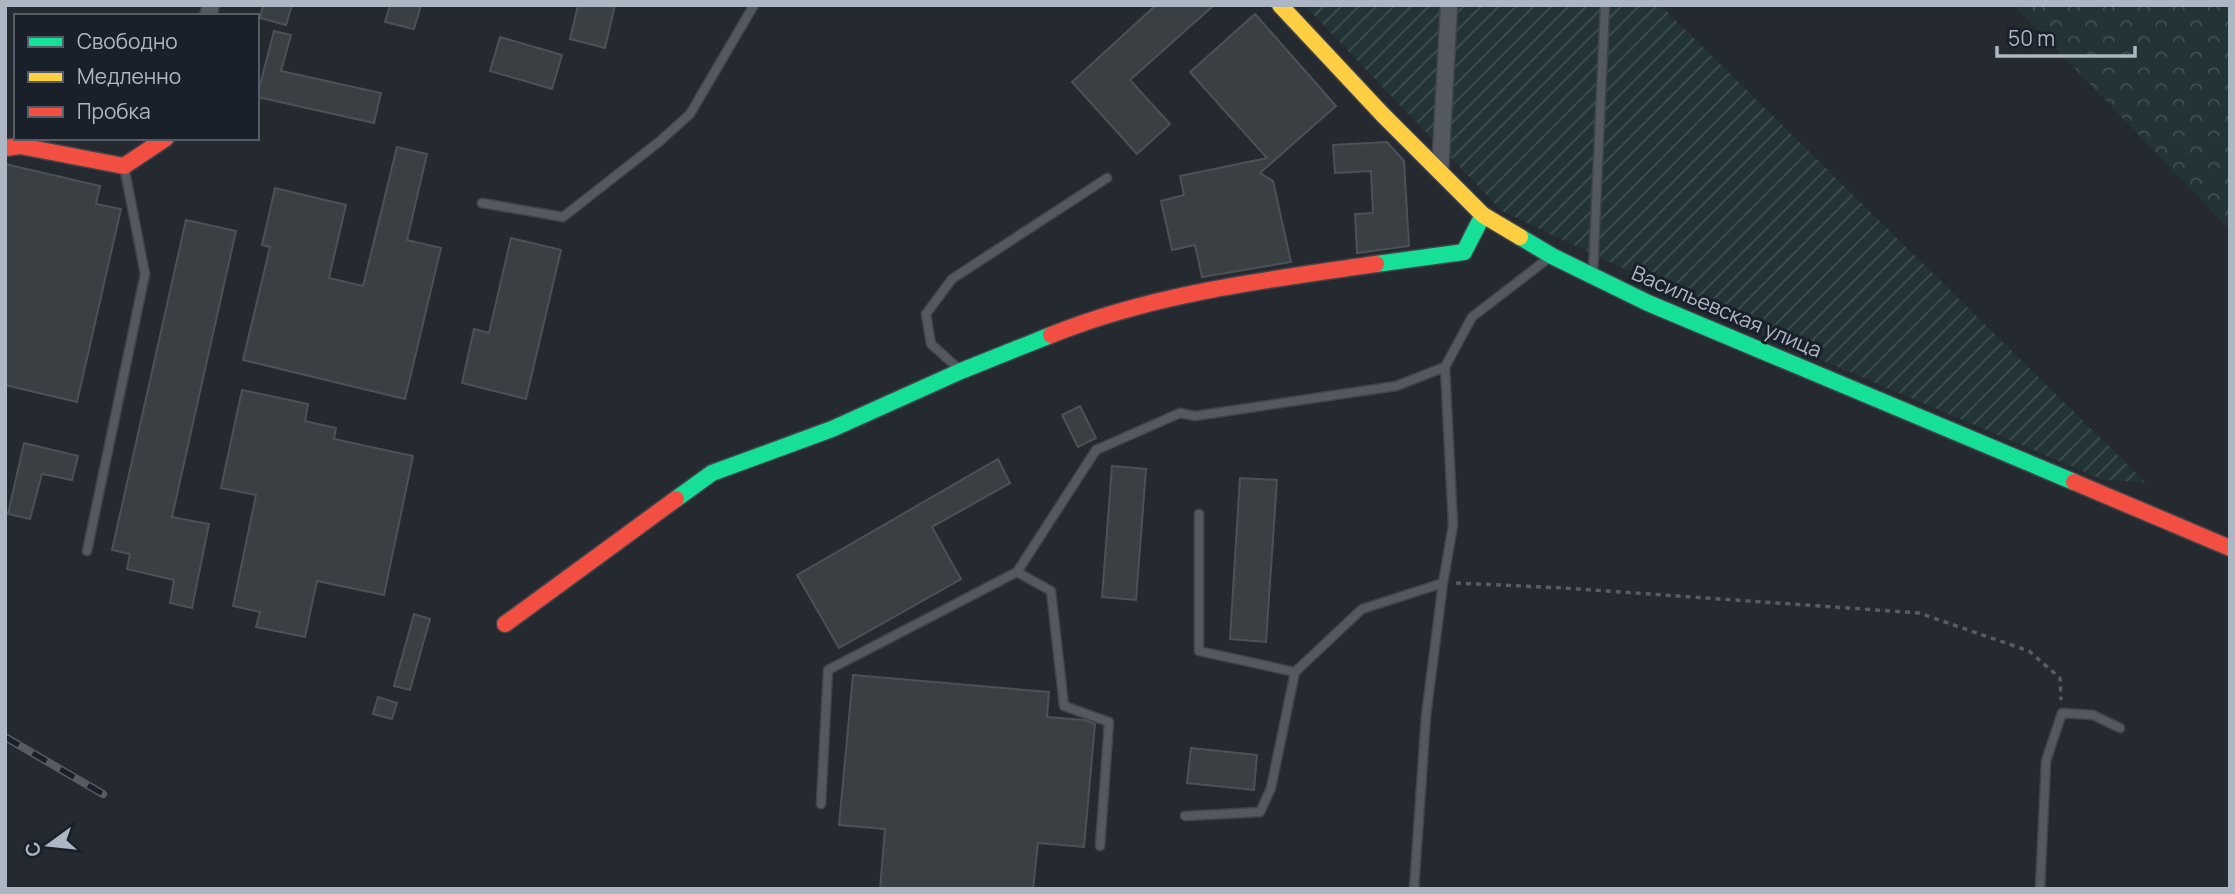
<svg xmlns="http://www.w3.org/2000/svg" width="2235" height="894" font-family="Manrope,sans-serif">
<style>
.forest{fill:url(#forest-crowns)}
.garden{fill:url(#garden-furrows)}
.building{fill:#3a3f44;stroke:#4c5158;stroke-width:2}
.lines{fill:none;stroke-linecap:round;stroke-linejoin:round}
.lane-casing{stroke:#41454a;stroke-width:11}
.street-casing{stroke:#41454a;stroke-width:19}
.fast-casing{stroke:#41454a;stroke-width:19}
.slow-casing{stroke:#41454a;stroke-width:19}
.jam-casing{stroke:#41454a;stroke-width:19}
.path{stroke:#575d63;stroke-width:3.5;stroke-dasharray:5 5;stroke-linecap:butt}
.lane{stroke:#54585f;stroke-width:8}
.street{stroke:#54585f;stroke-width:16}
.fast{stroke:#16e098;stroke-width:16}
.slow{stroke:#ffcf43;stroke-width:16}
.jam{stroke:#f24e42;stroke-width:16}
.rail-casing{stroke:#585c62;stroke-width:8}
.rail{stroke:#19202a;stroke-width:5;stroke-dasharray:16;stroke-linecap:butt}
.labels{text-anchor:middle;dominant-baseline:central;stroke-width:6;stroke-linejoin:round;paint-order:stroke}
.street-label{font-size:21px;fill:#adb6c3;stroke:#19202a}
</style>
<defs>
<pattern id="forest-crowns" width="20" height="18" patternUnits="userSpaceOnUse" patternTransform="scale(1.75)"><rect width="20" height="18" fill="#233436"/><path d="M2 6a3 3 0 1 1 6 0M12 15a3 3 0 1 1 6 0" fill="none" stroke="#404f51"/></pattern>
<pattern id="garden-furrows" width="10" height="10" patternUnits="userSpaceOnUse" patternTransform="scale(1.75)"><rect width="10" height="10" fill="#233436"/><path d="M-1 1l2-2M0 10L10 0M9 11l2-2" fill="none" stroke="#404f51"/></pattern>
</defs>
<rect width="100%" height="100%" fill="#252a30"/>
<!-- forest -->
<path class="forest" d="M2014,5H2230V230Z"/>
<!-- garden -->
<path class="garden" d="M1304,5H1660L2145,482L2104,480L1770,338L1502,211Z"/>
<!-- building -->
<path class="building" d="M263,5H292L286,25L260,18Z
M390,5H421L414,29L385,22Z
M578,5H615L605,48L570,39Z
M1156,5H1214L1130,80L1170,124L1137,154L1072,82Z
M1255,14L1336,106L1260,173L1273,181L1291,262L1202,277L1195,245L1172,250L1161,201L1184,195L1180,176L1267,158L1190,72Z
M274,31L291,35L281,71L381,93L374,123L257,97Z
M500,37L562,55L552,89L490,71Z
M1387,142L1404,161L1409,246L1357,253L1355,214L1373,213L1371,171L1335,173L1333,145Z
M397,147L427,154L407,240L441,248L405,399L243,360L270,247L262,245L275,188L346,205L329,278L363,286Z
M5,164L100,186L96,204L121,209L77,402L5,385Z
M186,220L236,231L172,517L209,524L192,608L170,603L174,580L127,569L130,554L112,550Z
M511,238L561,250L526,399L462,383L474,329L489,333Z
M242,390L308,404L305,421L336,428L334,439L413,456L384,595L317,581L305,637L256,627L260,612L233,606L256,495L221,488Z
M1080,406L1096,438L1078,447L1062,415Z
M24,443L78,456L72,480L42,474L30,519L8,514Z
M998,459L1010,483L932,527L961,579L839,648L797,575Z
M1112,466L1146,469L1136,600L1102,597Z
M1240,478L1277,480L1266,642L1230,639Z
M414,614L430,619L410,690L394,686Z
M853,675L1049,692L1047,717L1085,720L1095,724L1084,847L1038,843L1033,889H880L885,829L839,825Z
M378,697L397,703L392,719L373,714Z
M1191,748L1257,755L1254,790L1187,783Z"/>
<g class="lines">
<!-- lane casing -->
<g class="lane-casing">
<path id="lane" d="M482,203L563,217L660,141L690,114L754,5
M1593,273L1605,5
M959,369L931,344L926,314L952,279L1107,178
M1199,514V651L1295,672L1362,609L1443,583
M87,551L145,274L124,166
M1017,572L1051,591L1064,706L1109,722L1100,846
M821,804L828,670L1017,572L1096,450L1180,413L1195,416L1396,386L1445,367L1472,317L1550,257
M1185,816L1260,812L1271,788L1295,672
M1414,889L1426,716L1443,583L1453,525L1445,367
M2040,889L2046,761L2062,713L2093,715L2120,728"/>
</g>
<!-- street casing -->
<g class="street-casing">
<path id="street" d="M208,16L211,5
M1440,172L1449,5"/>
</g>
<!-- fast casing -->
<g class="fast-casing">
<path id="fast" d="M1520,237L1552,256L1648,303L2074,482
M1376,264L1464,252L1483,215
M676,499L712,473L832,429L961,371L1051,335"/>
</g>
<!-- slow casing -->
<g class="slow-casing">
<path id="slow" d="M1280,5L1383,115L1483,215L1520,237"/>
</g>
<!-- jam casing -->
<g class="jam-casing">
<path id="jam" d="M5,148L20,146L124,166L166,138
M1051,335C1155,293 1266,280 1376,264
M2074,482L2230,548
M505,624L676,499"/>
</g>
<!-- path -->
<path class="path" d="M1456,583L1564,588L1919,613L2029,651L2060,678L2061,700"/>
<!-- lane -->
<use href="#lane" class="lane"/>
<!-- street -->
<use href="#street" class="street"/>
<!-- fast -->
<use href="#fast" class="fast"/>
<!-- slow -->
<use href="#slow" class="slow"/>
<!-- jam -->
<use href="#jam" class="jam"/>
<!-- rail casing -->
<g class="rail-casing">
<path id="rail" d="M5,737L103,794"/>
</g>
<!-- rail -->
<use href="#rail" class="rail"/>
</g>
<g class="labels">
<!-- street labels -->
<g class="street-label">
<text transform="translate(1727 311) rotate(23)">Васильевская улица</text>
</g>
</g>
<!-- border -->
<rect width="2235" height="894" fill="none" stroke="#adb6c3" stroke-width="14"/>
<!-- legend -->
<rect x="14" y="14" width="245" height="126" fill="#19202a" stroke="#545c67" stroke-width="2"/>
<rect x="28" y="37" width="35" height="10" fill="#16e098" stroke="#545c67" stroke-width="2"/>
<text x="77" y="49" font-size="21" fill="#adb6c3">Свободно</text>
<rect x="28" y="72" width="35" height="10" fill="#ffcf43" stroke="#545c67" stroke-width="2"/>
<text x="77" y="84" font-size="21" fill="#adb6c3">Медленно</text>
<rect x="28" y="107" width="35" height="10" fill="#f24e42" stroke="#545c67" stroke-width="2"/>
<text x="77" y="119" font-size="21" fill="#adb6c3">Пробка</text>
<!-- north arrow -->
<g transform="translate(49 845) rotate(255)" stroke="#19202a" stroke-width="5" paint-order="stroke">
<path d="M0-5L12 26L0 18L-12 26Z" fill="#adb6c3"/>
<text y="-10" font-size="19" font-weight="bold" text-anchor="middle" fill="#adb6c3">С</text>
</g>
<!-- scale -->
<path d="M1997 46v10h138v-10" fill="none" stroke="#adb6c3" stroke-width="3.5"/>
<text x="2008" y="46" font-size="21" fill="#adb6c3" stroke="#19202a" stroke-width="5" paint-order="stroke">50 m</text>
</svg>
